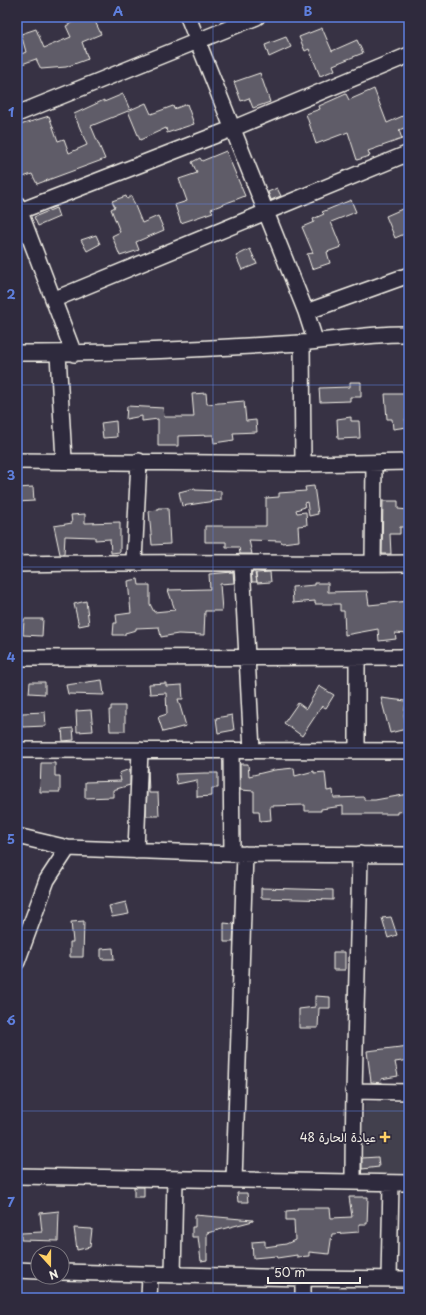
<svg xmlns="http://www.w3.org/2000/svg" width="426" height="1315" font-family="'Playpen Sans','Playpen Sans Arabic',sans-serif">
<style>
.built{fill:#433f4e}
.building{fill:#5f5c67;stroke:#f4f1e8}
.lines{fill:none;stroke-linecap:round;stroke-linejoin:round}
.street-casing{stroke:#f4f1e8;stroke-width:18}
.street{stroke:#2f2a3d;stroke-width:15}
.grid{fill:none;stroke:#5e7fdd;stroke-width:1;stroke-opacity:0.55}
.poi-dot{fill:#ffd166;stroke:#2f2a3d;stroke-width:1.5}
.labels{text-anchor:middle;dominant-baseline:central;stroke-width:3.5;stroke-linejoin:round;paint-order:stroke}
.poi-label{font-size:12px;fill:#f4f1e8;stroke:#2f2a3d;text-anchor:end}
.neatline{fill:none;stroke:#5e7fdd;stroke-width:1.5}
.grid-label{font-size:13px;text-anchor:middle;font-weight:bold;fill:#5e7fdd}
</style>
<rect width="100%" height="100%" fill="#373244"/>
<filter id="ink" filterUnits="userSpaceOnUse"><feTurbulence type="fractalNoise" baseFrequency=".025" numOctaves="2"/><feDisplacementMap in="SourceGraphic" scale="8" xChannelSelector="R" yChannelSelector="G"/><feConvolveMatrix kernelMatrix="1 2 1 2 8 2 1 2 1" color-interpolation-filters="sRGB"/></filter>
<g filter="url(#ink)">
<!-- built -->
<path class="built" d="M365,1102H409V1174L359,1173Z"/>
<!-- building -->
<path class="building" d="M84,17H93L101,34L82,42L88,59L66,67L41,69L36,59L22,64L19,55L26,52L21,34L36,29L44,48L71,37L66,26Z
M322,28L332,51L357,40L363,53L333,65L335,70L320,76L309,49L305,51L299,37Z
M286,37L291,47L269,57L265,45Z
M260,73L270,102L253,108L249,98L241,101L234,82Z
M374,89L387,123L405,115L409,126L399,130L402,139L368,151L370,156L357,160L348,132L316,144L306,114L320,109L319,106L346,94L349,100Z
M123,94L130,110L146,103L151,114L173,106L174,109L187,104L194,124L167,133L166,128L140,140L128,111L91,126L105,159L37,184L32,174L17,179V126L49,116L58,141L64,139L69,153L87,145L74,114L104,100V102Z
M226,151L245,196L211,209L213,212L181,223L175,205L187,201L179,179L197,173L192,162L200,158L202,161Z
M277,188L281,196L271,200L268,192Z
M126,196L127,199L131,196L142,223L158,216L164,230L136,242L139,250L120,256L112,236L120,232L111,209L115,207L112,201Z
M351,200L356,212L331,222L341,247L327,252L330,263L312,269L307,254L313,253L302,227L314,222L313,219L324,214L322,212Z
M409,206V232L395,238L386,216Z
M56,208L59,217L38,226L34,217Z
M96,235L100,244L87,251L81,240Z
M250,249L257,264L242,270L236,256Z
M350,382H361V397H350V401L320,402L319,388L350,387Z
M206,393L207,404L244,401L246,421L256,420L257,432L233,433L234,440L214,443L213,435L178,436V446H158V419L142,421V416L126,419L127,406L163,408L164,417H194L192,394Z
M385,394H409V419H405L407,427L393,429L392,419H387Z
M351,417V421H359L360,438L338,439L337,419Z
M116,421L117,437L103,438L101,423Z
M314,486L318,514L309,516L307,502L304,503L305,507L296,510L297,513L306,512L307,525L298,526L299,541L282,543L281,541L249,540L252,554H240L239,547H226V542H205V526H266V498L279,497V493L306,491L305,487Z
M33,487L34,501L17,502V488Z
M195,488V490L221,491V500L182,506L179,492Z
M383,501H398V509L409,510V527H400V534H390L391,554H382Z
M158,508H168L170,544L152,545L149,511L158,510Z
M85,514V523L120,522V552L111,553L110,539L95,540V537L65,536L64,554H60L54,526L72,523L71,515Z
M233,572L234,583L220,584L222,611H205L204,635L178,634L161,637L159,627L136,628V630L125,633V635H113L114,623H117L116,615L131,613L128,581L138,579L139,585H150V604L154,612L175,610L168,590L210,589L209,574Z
M251,572H255L257,582H252Z
M270,572L271,582L257,583L256,573Z
M315,583H328V592L367,591L369,605L409,601V634L395,633L396,639L379,641L378,629L345,635L344,611H340V604H315V601L293,603L292,587L315,585Z
M86,601L89,624L79,626L74,604Z
M24,619H43L42,636L23,635Z
M102,680L104,695L68,694L66,685Z
M30,682H45V694L29,693Z
M166,683V686L182,685L183,699H178L186,726L163,732L158,717L167,714L166,693L150,694L149,684Z
M319,686L334,695L326,708L322,706L302,736L284,723L298,703L306,709Z
M381,698L406,701L404,715L406,729L390,733Z
M111,706H125V731H110L109,710H111Z
M91,710L93,731L77,732L76,711Z
M45,712L46,726L22,727V713Z
M232,715L234,730L218,733L216,718Z
M73,728L74,740L63,741L62,729Z
M41,763H55V776H60V792H40Z
M240,764H248L249,776L274,770L294,768L295,776L314,771V773L325,772L327,791L333,790L334,798L364,797V800H375L409,794V811L397,812V814H343V806L321,809V811H305V805L270,806L271,820L260,821L259,811H254V791L240,790Z
M148,768L149,793H158L159,816H146Z
M130,769V785L113,790V797L85,798V782L121,781L119,773Z
M205,773H218V788H212V796L197,797V780L177,784L175,774Z
M261,888L333,890V900L261,898Z
M126,902L129,914L112,917L109,906Z
M391,917L397,935L388,938L382,918Z
M84,921L83,957H70V942H73L71,922Z
M224,923L234,924L233,942H224Z
M113,948L114,959H101V949Z
M333,952H345V970H333Z
M315,996L330,997V1008H319L318,1028H299V1009L315,1007Z
M409,1046V1060L395,1062L398,1076L381,1079L382,1083L371,1082L367,1051Z
M378,1157L379,1167L362,1169V1158Z
M134,1187H144V1197H134Z
M237,1193H247L248,1202H238Z
M349,1197H368L367,1224H359V1232L332,1234L329,1254L309,1252V1256L297,1257V1255L277,1258L276,1256L253,1258L252,1242L265,1241V1247L286,1244L295,1240L294,1220H286V1211L297,1210V1208H330L331,1218L352,1217Z
M59,1211L58,1241L21,1240V1233L42,1232L40,1213Z
M195,1215L253,1220V1221L207,1233V1260L201,1261L198,1237H192V1227H195Z
M74,1228L92,1229L90,1247L77,1250Z"/>
<g class="lines">
<!-- street casing -->
<g class="street-casing">
<path id="street" d="M188,17L306,312L315,340
M17,114L257,17
M17,204L74,354
M20,211L234,128L409,55
M55,299L409,153
M306,312L409,275
M302,343L303,464
M17,353C111,354 206,349 300,343C336,340 372,333 409,334
M58,354L64,460
M17,461L303,464L409,462
M134,561L139,461
M373,563L374,463
M17,564C148,561 278,564 409,563
M242,564L252,750
M357,657V751
M17,658L409,657
M17,750L409,751
M231,751L232,854
M17,836L68,848L232,854L409,855
M136,851L140,750
M17,962L47,880L68,848
M353,1091L409,1092
M17,1176L409,1183
M234,1180L245,854
M353,1182C353,1072 358,963 360,854
M17,1270L38,1271
M62,1272L303,1278L409,1279
M173,1275L175,1179
M303,1278V1298
M389,1278L391,1183
M149,1298L150,1275"/>
</g>
<!-- street -->
<use href="#street" class="street"/>
</g>
</g>
<!-- grid -->
<path class="grid" d="M213,17V1298M17,204H409M17,385H409M17,567H409M17,748H409M17,930H409M17,1111H409"/>
<!-- markers -->
<path class="poi-dot" d="M383 1131h4v4h4v4h-4v4h-4v-4h-4v-4h4z"/>
<g class="labels">
<!-- poi labels -->
<g class="poi-label">
<text x="376" y="1137">عيادة الحارة 48</text>
</g>
</g>
<!-- margin -->
<rect width="426" height="1315" fill="none" stroke="#2f2a3d" stroke-width="44"/>
<!-- north arrow -->
<g transform="translate(50 1265) rotate(159)"><circle r="19" fill="#2f2a3d" stroke="#7e7a81"/>
<path d="M0-3L7 15L0 10L-7 15Z" fill="#ffd166"/>
<text y="-6" font-size="11" font-weight="bold" text-anchor="middle" fill="#f4f1e8">N</text>
</g>
<!-- scale -->
<path d="M268 1277v6h92v-6" fill="none" stroke="#f4f1e8" stroke-width="2"/>
<text x="274" y="1277" font-size="12" fill="#f4f1e8" stroke="#2f2a3d" stroke-width="3" paint-order="stroke">50 m</text>
<rect x="22" y="22" width="382" height="1271" class="neatline"/>
<g class="grid-label">
<text x="118" y="16">A</text>
<text x="308" y="16">B</text>
<text x="11" y="117">1</text>
<text x="11" y="299">2</text>
<text x="11" y="480">3</text>
<text x="11" y="662">4</text>
<text x="11" y="844">5</text>
<text x="11" y="1025">6</text>
<text x="11" y="1207">7</text>
</g>
</svg>
